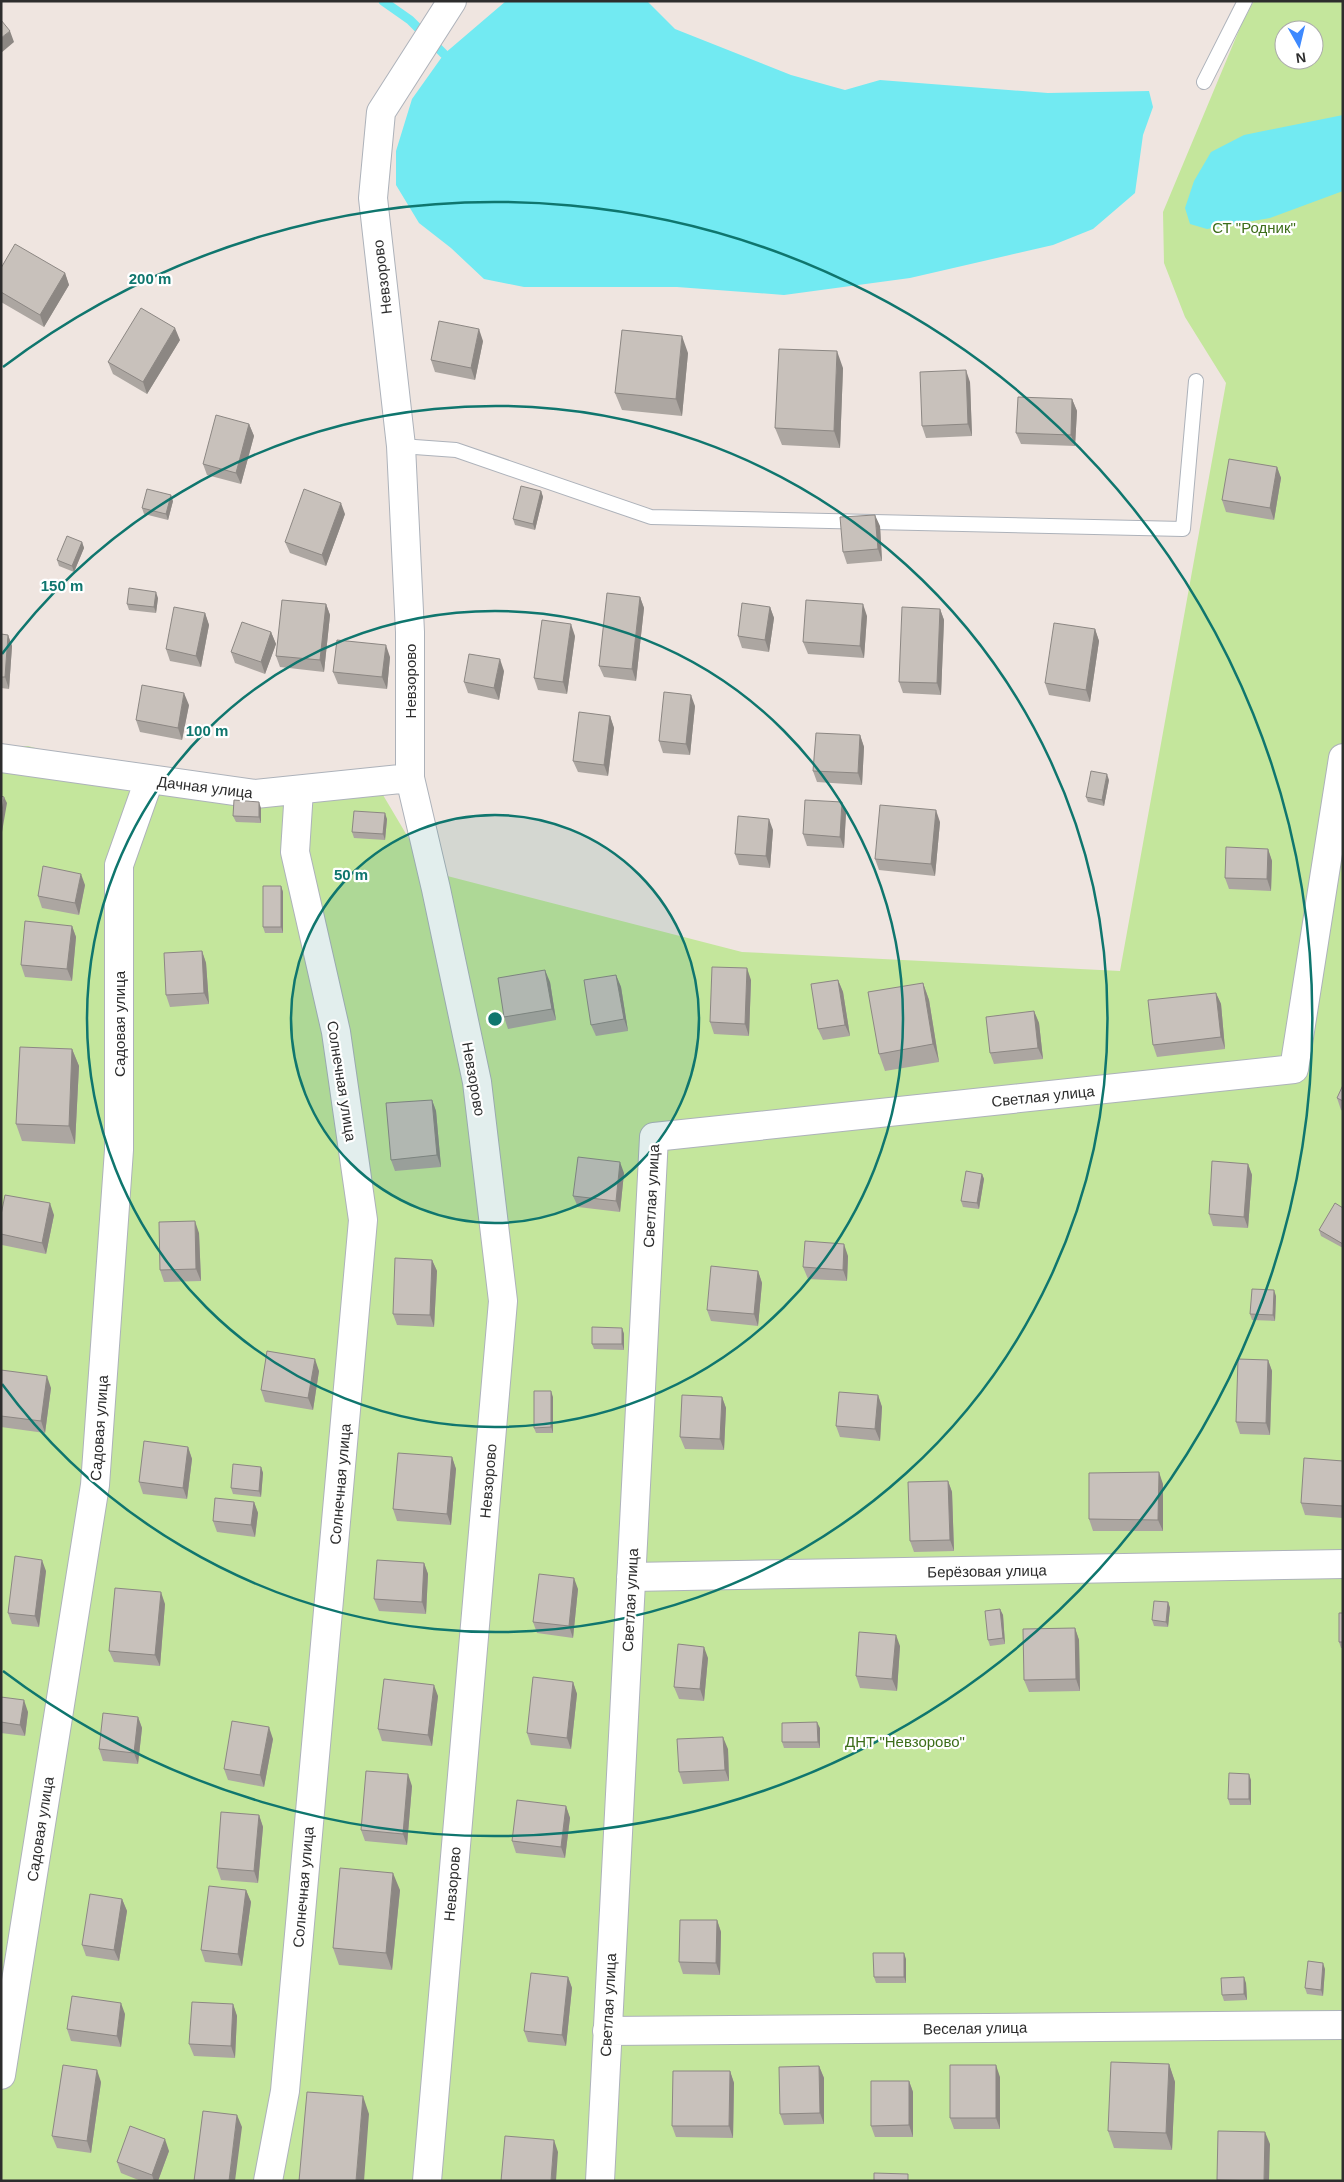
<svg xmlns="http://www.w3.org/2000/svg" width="1344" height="2182" font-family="Helvetica,sans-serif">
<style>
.green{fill:#c4e69c;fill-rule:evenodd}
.water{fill:#72eaf2}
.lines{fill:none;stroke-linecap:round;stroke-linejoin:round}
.stream{stroke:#72eaf2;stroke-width:9}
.service-casing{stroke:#adb2ba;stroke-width:16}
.minor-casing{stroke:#adb2ba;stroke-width:30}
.service{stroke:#fff;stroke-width:14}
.minor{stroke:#fff;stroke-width:28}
.wall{fill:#aca6a1}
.shaded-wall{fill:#8c8783}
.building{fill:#c8c1bb;stroke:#8c8783}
.ring{fill:none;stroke:#0f766e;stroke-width:2.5}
.labels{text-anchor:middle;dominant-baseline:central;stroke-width:4.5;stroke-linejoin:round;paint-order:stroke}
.park-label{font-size:15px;fill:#3d6e1a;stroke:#fff}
.street-label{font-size:15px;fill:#2d2d2d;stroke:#fff}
.centre{fill:#0f766e;stroke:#fff;stroke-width:2.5}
.ring-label{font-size:15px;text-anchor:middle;font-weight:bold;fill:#0f766e;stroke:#fff;stroke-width:4.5;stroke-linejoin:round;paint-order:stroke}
</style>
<rect width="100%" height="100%" fill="#efe5e0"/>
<!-- green -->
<path class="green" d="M1254,1H1343V2181H1V748L28,746L229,800L383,795L428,871L742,952L1120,971L1226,383L1185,317L1164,263L1163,212L1242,23ZM1284,30H1314V60H1284Z"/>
<!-- water -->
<path class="water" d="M506,1H647L675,29L791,75L845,90L880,80L1048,93L1149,91L1153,107L1143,135L1135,193L1093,229L1053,245L910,278L784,295L677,287H524L484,279L451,248L419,223L396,185V151L412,99L444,54Z
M1343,115V191L1270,218L1207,229L1190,224L1185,208L1194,181L1211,152L1244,135Z"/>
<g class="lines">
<!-- stream -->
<path class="stream" d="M383,1L410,20L444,54"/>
<!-- service casing -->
<g class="service-casing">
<path id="service" d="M1204,82L1245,1
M401,446L456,450L651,517L1183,529L1196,381"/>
</g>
<!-- minor casing -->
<g class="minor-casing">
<path id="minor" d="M1,758L255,794L410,778
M631,1577L1343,1564
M607,2031L1343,2025
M1,2075L95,1485L119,1150V865L149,780
M268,2181L285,2091L363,1220L336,1032L295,852L299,790
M427,2181L503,1301L477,1082L436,889L410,778V632L401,446L373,198L381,112L452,1
M600,2181L654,1137L1294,1069L1343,758"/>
</g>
<!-- service -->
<use href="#service" class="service"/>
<!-- minor -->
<use href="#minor" class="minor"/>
</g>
<!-- wall -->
<path class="wall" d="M1,268L65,273L69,285L44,327L1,302Z
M180,340L147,394L113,374L108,362Z
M483,341L475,380L435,372L431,360Z
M688,353L682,416L622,410L615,393Z
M843,368L840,448L782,445L775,428Z
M970,382L972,436L926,438L922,426Z
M1072,399L1077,411L1075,446L1021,444L1016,433Z
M249,424L254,436L241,484L207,475L203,464Z
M1277,467L1281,478L1274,520L1226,512L1222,500Z
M541,491L543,497L535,530L515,525L513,519Z
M173,501L168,520L144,514L142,508Z
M345,514L326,566L290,553L285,542Z
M880,526L882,561L847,564L843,552Z
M82,542L84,548L74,572L59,566L57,560Z
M640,597L644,608L636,681L604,677L599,666Z
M158,598L156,613L129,610L127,604Z
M326,604L330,615L324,672L280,667L276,656Z
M770,607L774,618L769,652L742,648L738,636Z
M940,609L944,620L941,695L903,693L899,682Z
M205,613L209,625L201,667L170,661L166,649Z
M867,616L864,658L808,654L803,642Z
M1095,629L1099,641L1090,702L1049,695L1045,683Z
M271,632L276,644L265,674L235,663L231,652Z
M1,634L8,635L12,646L9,689L1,688Z
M575,636L567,694L538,690L534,678Z
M390,657L387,689L338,684L333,672Z
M504,671L499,700L468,693L464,682Z
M189,705L182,740L140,732L136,720Z
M695,706L690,755L663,753L659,741Z
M610,716L614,728L608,776L578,772L573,761Z
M860,735L864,747L862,785L817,782L813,771Z
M1109,780L1104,806L1088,802L1086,797Z
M261,808V823L236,822L233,816Z
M846,813L844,848L807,846L803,834Z
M387,819L385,840L354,838L352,832Z
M940,822L935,876L879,870L875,859Z
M773,830L770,868L739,865L735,854Z
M1268,849L1272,861L1271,891L1229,889L1225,878Z
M85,885L79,915L42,908L38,896Z
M281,886L283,892V933H265L263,927Z
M72,926L76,937L72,981L25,977L21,965Z
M202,951L206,963L209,1004L170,1007L166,995Z
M616,975L621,987L628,1031L596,1036L591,1025Z
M751,980L749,1036L714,1034L710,1022Z
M838,980L843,992L850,1036L823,1040L818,1029Z
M550,982L556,1020L508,1029L504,1017Z
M923,983L929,1000L939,1062L885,1071L879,1054Z
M1216,993L1221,1004L1225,1049L1157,1057L1153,1045Z
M1034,1011L1039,1023L1043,1059L994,1064L990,1053Z
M72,1049L79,1066L75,1144L22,1141L16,1124Z
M1343,1085V1111L1341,1110L1337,1098Z
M432,1100L436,1111L441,1167L395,1171L391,1160Z
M1248,1164L1252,1175L1248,1228L1213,1226L1209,1214Z
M624,1173L620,1212L578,1207L573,1196Z
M982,1174L984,1179L979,1209L963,1207L961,1201Z
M1343,1208V1248L1321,1236L1319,1230Z
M1,1215H54L46,1254L2,1245Z
M199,1233L201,1281L164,1282L160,1270Z
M848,1256L847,1281L808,1279L803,1267Z
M432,1260L437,1271L434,1327L397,1325L393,1314Z
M758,1271L762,1283L758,1326L711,1321L707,1310Z
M1276,1296L1275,1321L1252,1320L1250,1314Z
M622,1328L624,1334V1350L594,1349L592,1344Z
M1268,1360L1272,1371L1270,1435L1240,1434L1236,1422Z
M1,1370L51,1388L45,1433L1,1427Z
M319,1371L313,1410L265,1402L261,1390Z
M878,1395L882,1407L880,1441L840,1437L836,1426Z
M553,1397V1433H536L534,1428Z
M722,1397L726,1408L724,1450L685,1449L680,1437Z
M188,1447L192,1459L187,1499L143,1494L139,1482Z
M452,1457L456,1469L451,1525L397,1521L393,1509Z
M1343,1461V1518L1305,1515L1301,1503Z
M261,1467L263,1473L261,1497L233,1494L231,1488Z
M948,1481L952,1492L954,1551L914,1552L910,1541Z
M1163,1484V1531H1093L1089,1519Z
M254,1502L258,1513L255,1537L217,1532L213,1521Z
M424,1563L428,1574L426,1614L379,1611L374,1599Z
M46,1571L39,1627L12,1624L8,1613Z
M578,1589L573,1638L537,1633L533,1622Z
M1168,1602L1170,1608L1168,1627L1154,1626L1152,1620Z
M165,1604L160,1666L114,1662L109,1651Z
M1000,1609L1003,1615L1005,1644L990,1646L988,1640Z
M1343,1613V1648H1341L1339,1642Z
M1075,1628L1079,1640L1080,1691L1029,1692L1024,1680Z
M900,1646L897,1691L860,1688L856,1676Z
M708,1658L704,1701L679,1699L674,1687Z
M573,1682L577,1694L571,1749L531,1745L527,1733Z
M438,1696L432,1746L382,1741L378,1729Z
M1,1697L28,1712L25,1736L1,1733Z
M138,1717L142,1728L138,1764L103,1761L99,1749Z
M820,1728V1748H784L782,1742Z
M273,1739L264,1787L228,1780L224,1769Z
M728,1749L729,1781L683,1784L679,1772Z
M1251,1780V1805H1230L1228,1799Z
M412,1786L407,1845L365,1841L361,1830Z
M566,1806L570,1818L565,1858L516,1853L512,1841Z
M259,1815L263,1827L258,1883L221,1880L217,1868Z
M246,1890L251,1902L242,1966L205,1962L201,1950Z
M400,1890L392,1970L339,1965L333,1948Z
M122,1899L127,1911L119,1961L86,1956L82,1945Z
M717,1920L721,1932L720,1975L683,1974L679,1962Z
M906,1959V1983H876L874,1977Z
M1325,1969L1323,1996L1307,1994L1305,1988Z
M568,1977L572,1988L566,2046L528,2042L524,2031Z
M1246,1983L1247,2000L1224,2001L1222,1995Z
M233,2004L237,2016L235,2058L194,2056L189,2044Z
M125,2014L121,2047L71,2041L67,2029Z
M1169,2064L1175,2082L1172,2150L1114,2148L1108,2131Z
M819,2066L824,2078V2124L784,2125L780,2114Z
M730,2071L734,2083L733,2138L676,2137L672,2126Z
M1000,2077V2129H954L950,2118Z
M909,2081L913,2092V2137H875L871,2126Z
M101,2082L91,2153L57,2148L52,2136Z
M169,2151L158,2181H141L121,2173L117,2162Z"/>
<!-- shaded-wall -->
<path class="shaded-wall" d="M10,31L14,42L1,53V38Z
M65,273L69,285L44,327L40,315Z
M175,328L180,340L147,394L143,382Z
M479,329L483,341L475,380L471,368Z
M682,336L688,353L682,416L676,399Z
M837,351L843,368L840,448L834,431Z
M966,370L970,382L972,436L968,424Z
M1072,399L1077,411L1075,446L1071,435Z
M249,424L254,436L241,484L236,473Z
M1277,467L1281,478L1274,520L1270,508Z
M541,491L543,497L535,530L533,524Z
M171,495L173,501L168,520L166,514Z
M341,503L345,514L326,566L322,555Z
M875,515L880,526L882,561L878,549Z
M82,542L84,548L74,572L72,566Z
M156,592L158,598L156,613L154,607Z
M640,597L644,608L636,681L632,669Z
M326,604L330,615L324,672L320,660Z
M863,604L867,616L864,658L860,646Z
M770,607L774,618L769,652L765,640Z
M940,609L944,620L941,695L937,683Z
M205,613L209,625L201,667L196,656Z
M571,624L575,636L567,694L563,682Z
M1095,629L1099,641L1090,702L1086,690Z
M271,632L276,644L265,674L261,662Z
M8,635L12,646L9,689L5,677Z
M386,645L390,657L387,689L382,677Z
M500,659L504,671L499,700L494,688Z
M184,693L189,705L182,740L178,728Z
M691,695L695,706L690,755L686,744Z
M610,716L614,728L608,776L604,765Z
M860,735L864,747L862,785L858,773Z
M1107,774L1109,780L1104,806L1102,800Z
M4,797L7,803L2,832L1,829V819Z
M259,802L261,808V823L259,817Z
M842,802L846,813L844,848L840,837Z
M936,810L940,822L935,876L931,864Z
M385,813L387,819L385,840L383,834Z
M769,819L773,830L770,868L766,856Z
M1268,849L1272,861L1271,891L1267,879Z
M81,874L85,885L79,915L75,903Z
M281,886L283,892V933L281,927Z
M72,926L76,937L72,981L67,969Z
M202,951L206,963L209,1004L204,993Z
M747,968L751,980L749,1036L745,1024Z
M545,970L550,982L556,1020L552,1009Z
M616,975L621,987L628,1031L624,1019Z
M838,980L843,992L850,1036L845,1025Z
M923,983L929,1000L939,1062L933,1044Z
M1216,993L1221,1004L1225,1049L1221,1037Z
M1034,1011L1039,1023L1043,1059L1038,1048Z
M72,1049L79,1066L75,1144L69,1126Z
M432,1100L436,1111L441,1167L437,1155Z
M620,1162L624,1173L620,1212L616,1201Z
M1248,1164L1252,1175L1248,1228L1244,1217Z
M982,1174L984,1179L979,1209L977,1203Z
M50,1203L54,1215L46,1254L42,1243Z
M195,1221L199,1233L201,1281L196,1269Z
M844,1244L848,1256L847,1281L843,1270Z
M432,1260L437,1271L434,1327L430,1315Z
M758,1271L762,1283L758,1326L754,1314Z
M1274,1290L1276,1296L1275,1321L1273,1315Z
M622,1328L624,1334V1350L622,1344Z
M315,1359L319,1371L313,1410L308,1398Z
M1268,1360L1272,1371L1270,1435L1266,1423Z
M47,1376L51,1388L45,1433L41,1421Z
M551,1391L553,1397V1433L551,1427Z
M878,1395L882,1407L880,1441L875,1429Z
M722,1397L726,1408L724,1450L720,1439Z
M188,1447L192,1459L187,1499L183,1488Z
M452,1457L456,1469L451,1525L447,1514Z
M261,1467L263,1473L261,1497L259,1491Z
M1159,1472L1163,1484V1531L1158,1520Z
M948,1481L952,1492L954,1551L950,1540Z
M254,1502L258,1513L255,1537L251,1525Z
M42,1560L46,1571L39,1627L35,1616Z
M424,1563L428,1574L426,1614L422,1602Z
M574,1578L578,1589L573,1638L569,1626Z
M161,1592L165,1604L160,1666L155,1655Z
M1168,1602L1170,1608L1168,1627L1166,1622Z
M1000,1609L1003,1615L1005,1644L1003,1638Z
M1075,1628L1079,1640L1080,1691L1076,1679Z
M896,1635L900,1646L897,1691L892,1679Z
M704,1647L708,1658L704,1701L700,1689Z
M573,1682L577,1694L571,1749L567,1738Z
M434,1685L438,1696L432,1746L428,1735Z
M24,1700L28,1712L25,1736L20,1725Z
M138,1717L142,1728L138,1764L134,1753Z
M817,1722L820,1728V1748L818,1742Z
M269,1727L273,1739L264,1787L260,1775Z
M723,1737L728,1749L729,1781L725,1770Z
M408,1774L412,1786L407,1845L403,1834Z
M1249,1774L1251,1780V1805L1249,1799Z
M566,1806L570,1818L565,1858L561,1847Z
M259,1815L263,1827L258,1883L254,1871Z
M393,1873L400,1890L392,1970L386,1953Z
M246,1890L251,1902L242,1966L238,1954Z
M122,1899L127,1911L119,1961L114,1950Z
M717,1920L721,1932L720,1975L716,1963Z
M904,1953L906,1959V1983L904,1977Z
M1323,1963L1325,1969L1323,1996L1321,1990Z
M568,1977L572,1988L566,2046L562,2035Z
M1244,1977L1246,1983L1247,2000L1244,1994Z
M121,2003L125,2014L121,2047L117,2036Z
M233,2004L237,2016L235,2058L231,2046Z
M1169,2064L1175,2082L1172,2150L1166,2133Z
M996,2065L1000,2077V2129L996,2118Z
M819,2066L824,2078V2124L820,2113Z
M97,2070L101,2082L91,2153L87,2141Z
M730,2071L734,2083L733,2138L729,2126Z
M909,2081L913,2092V2137L909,2125Z
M363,2096L369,2114L364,2181H356Z
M237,2115L242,2127L235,2181H229Z
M1265,2132L1270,2144L1269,2181H1264Z
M165,2139L169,2151L158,2181H154L152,2175Z
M554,2140L558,2152L556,2181H551Z"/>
<!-- building -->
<path class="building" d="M1,20L10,31L1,38Z
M15,244L65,273L40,315L1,292V268Z
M141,308L175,328L143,382L108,362Z
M439,321L479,329L471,368L431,360Z
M622,330L682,336L676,399L615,393Z
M779,349L837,351L834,431L775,428Z
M966,370L968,424L922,426L920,372Z
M1018,397L1072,399L1071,435L1016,433Z
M216,415L249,424L236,473L203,464Z
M1229,459L1277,467L1270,508L1222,500Z
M521,486L541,491L533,524L513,519Z
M147,489L171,495L166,514L142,508Z
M304,489L341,503L322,555L285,542Z
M875,515L878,549L843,552L840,517Z
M67,536L82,542L72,566L57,560Z
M129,588L156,592L154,607L127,604Z
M607,593L640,597L632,669L599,666Z
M282,600L326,604L320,660L276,656Z
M806,600L863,604L860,646L803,642Z
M742,603L770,607L765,640L738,636Z
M174,607L205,613L196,656L166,649Z
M902,607L940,609L937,683L899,682Z
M542,620L571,624L563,682L534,678Z
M242,622L271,632L261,662L231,652Z
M1054,623L1095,629L1086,690L1045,683Z
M1,634L8,635L5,677H1Z
M337,640L386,645L382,677L333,672Z
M469,654L500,659L494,688L464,682Z
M142,685L184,693L178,728L136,720Z
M664,692L691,695L686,744L659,741Z
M579,712L610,716L604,765L573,761Z
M816,733L860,735L858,773L813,771Z
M1091,771L1107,774L1102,800L1086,797Z
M1,796L4,797L1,819Z
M234,800L259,802V817L233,816Z
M805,800L842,802L840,837L803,834Z
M880,805L936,810L931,864L875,859Z
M354,811L385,813L383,834L352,832Z
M738,816L769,819L766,856L735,854Z
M1226,847L1268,849L1267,879L1225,878Z
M43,866L81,874L75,903L38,896Z
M263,886H281V927H263Z
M25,921L72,926L67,969L21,965Z
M202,951L204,993L166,995L164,953Z
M712,967L747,968L745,1024L710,1022Z
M545,970L552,1009L504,1017L498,978Z
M616,975L624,1019L591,1025L584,980Z
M838,980L845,1025L818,1029L811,984Z
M923,983L933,1044L879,1054L868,992Z
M1216,993L1221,1037L1153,1045L1148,1000Z
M1034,1011L1038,1048L990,1053L986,1017Z
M20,1047L72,1049L69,1126L16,1124Z
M1343,1085V1101L1337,1098Z
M432,1100L437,1155L391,1160L386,1103Z
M578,1157L620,1162L616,1201L573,1196Z
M1212,1161L1248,1164L1244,1217L1209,1214Z
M966,1171L982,1174L977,1203L961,1201Z
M5,1195L50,1203L42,1243L1,1234V1215Z
M1335,1203L1343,1208V1244L1319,1230Z
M195,1221L196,1269L160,1270L159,1222Z
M805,1241L844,1244L843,1270L803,1267Z
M395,1258L432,1260L430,1315L393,1314Z
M711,1266L758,1271L754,1314L707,1310Z
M1252,1289L1274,1290L1273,1315L1250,1314Z
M592,1327L622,1328V1344H592Z
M267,1351L315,1359L308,1398L261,1390Z
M1238,1359L1268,1360L1266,1423L1236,1422Z
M1,1370L47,1376L41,1421L1,1416Z
M534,1391H551V1427L534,1428Z
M839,1392L878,1395L875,1429L836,1426Z
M682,1395L722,1397L720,1439L680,1437Z
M144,1441L188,1447L183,1488L139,1482Z
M398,1453L452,1457L447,1514L393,1509Z
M1304,1458L1343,1461V1506L1301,1503Z
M233,1464L261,1467L259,1491L231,1488Z
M1159,1472L1158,1520L1089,1519V1473Z
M948,1481L950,1540L910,1541L908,1482Z
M215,1498L254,1502L251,1525L213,1521Z
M15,1556L42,1560L35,1616L8,1613Z
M377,1560L424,1563L422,1602L374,1599Z
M539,1574L574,1578L569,1626L533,1622Z
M115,1588L161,1592L155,1655L109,1651Z
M1154,1601L1168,1602L1166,1622L1152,1620Z
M1000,1609L1003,1638L988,1640L985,1611Z
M1339,1613H1343V1642H1339Z
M1075,1628L1076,1679L1024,1680L1023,1629Z
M859,1632L896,1635L892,1679L856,1676Z
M678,1644L704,1647L700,1689L674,1687Z
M533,1677L573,1682L567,1738L527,1733Z
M384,1679L434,1685L428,1735L378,1729Z
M1,1697L24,1700L20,1725L1,1722Z
M103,1713L138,1717L134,1753L99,1749Z
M232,1721L269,1727L260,1775L224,1769Z
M817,1722L818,1742H782V1723Z
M723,1737L725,1770L679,1772L677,1739Z
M366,1771L408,1774L403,1834L361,1830Z
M1229,1773L1249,1774V1799H1228Z
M517,1800L566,1806L561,1847L512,1841Z
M221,1812L259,1815L254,1871L217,1868Z
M340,1868L393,1873L386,1953L333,1948Z
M209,1886L246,1890L238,1954L201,1950Z
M90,1894L122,1899L114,1950L82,1945Z
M680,1920H717L716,1963L679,1962Z
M873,1953H904V1977H874Z
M1308,1961L1323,1963L1321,1990L1305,1988Z
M531,1973L568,1977L562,2035L524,2031Z
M1244,1977V1994L1222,1995L1221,1978Z
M72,1996L121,2003L117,2036L67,2029Z
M192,2002L233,2004L231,2046L189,2044Z
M1111,2062L1169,2064L1166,2133L1108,2131Z
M63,2065L97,2070L87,2141L52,2136Z
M950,2065H996V2118H950Z
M819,2066L820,2113L780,2114L779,2067Z
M673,2071H730L729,2126H672Z
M871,2081H909V2125L871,2126Z
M307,2092L363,2096L356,2181H299Z
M203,2111L237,2115L229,2181H194Z
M130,2126L165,2139L152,2175L117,2162Z
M1218,2131L1265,2132L1264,2181L1217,2180Z
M505,2136L554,2140L551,2181H501Z
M874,2173L908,2174V2181H874Z"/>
<!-- distance rings -->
<circle cx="495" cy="1019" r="204" fill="#0f766e" fill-opacity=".12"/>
<g class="ring">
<circle cx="495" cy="1019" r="204"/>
<circle cx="495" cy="1019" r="408"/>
<path d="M2 654A613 613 0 1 1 2 1384"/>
<path d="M3 367A817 817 0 1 1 3 1671"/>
</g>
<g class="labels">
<!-- park labels -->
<g class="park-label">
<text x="1254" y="227">СТ "Родник"</text>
<text x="905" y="1741">ДНТ "Невзорово"</text>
</g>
<!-- street labels -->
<g class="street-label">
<text transform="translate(382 277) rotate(-97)">Невзорово</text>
<text transform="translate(410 681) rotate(-90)">Невзорово</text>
<text transform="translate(205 787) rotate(7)">Дачная улица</text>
<text transform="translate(119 1024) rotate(-90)">Садовая улица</text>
<text transform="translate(474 1079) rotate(80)">Невзорово</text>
<text transform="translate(342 1081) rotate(81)">Солнечная улица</text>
<text transform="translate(1043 1096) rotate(-6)">Светлая улица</text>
<text transform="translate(651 1196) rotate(-87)">Светлая улица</text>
<text transform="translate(99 1428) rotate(-86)">Садовая улица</text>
<text transform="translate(488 1481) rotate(-85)">Невзорово</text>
<text transform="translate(340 1484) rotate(-85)">Солнечная улица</text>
<text transform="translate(987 1571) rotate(-1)">Берёзовая улица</text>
<text transform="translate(630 1600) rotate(-87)">Светлая улица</text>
<text transform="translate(40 1829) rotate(-81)">Садовая улица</text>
<text transform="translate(452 1884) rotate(-85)">Невзорово</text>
<text transform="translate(303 1887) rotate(-85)">Солнечная улица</text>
<text transform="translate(608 2005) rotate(-87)">Светлая улица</text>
<text transform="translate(975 2028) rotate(-1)">Веселая улица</text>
</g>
</g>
<circle cx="495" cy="1019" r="8" class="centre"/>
<g class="ring-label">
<text x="150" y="284">200 m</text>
<text x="62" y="591">150 m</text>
<text x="207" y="736">100 m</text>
<text x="351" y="880">50 m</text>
</g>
<!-- border -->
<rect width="1344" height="2182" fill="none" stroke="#2d2d2d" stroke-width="5"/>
<!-- north arrow -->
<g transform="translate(1299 45) rotate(172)"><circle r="24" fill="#ffffff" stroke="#ababab"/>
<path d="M0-4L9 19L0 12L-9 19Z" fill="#3e89fe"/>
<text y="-8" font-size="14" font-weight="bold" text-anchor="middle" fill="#2d2d2d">N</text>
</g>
</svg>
